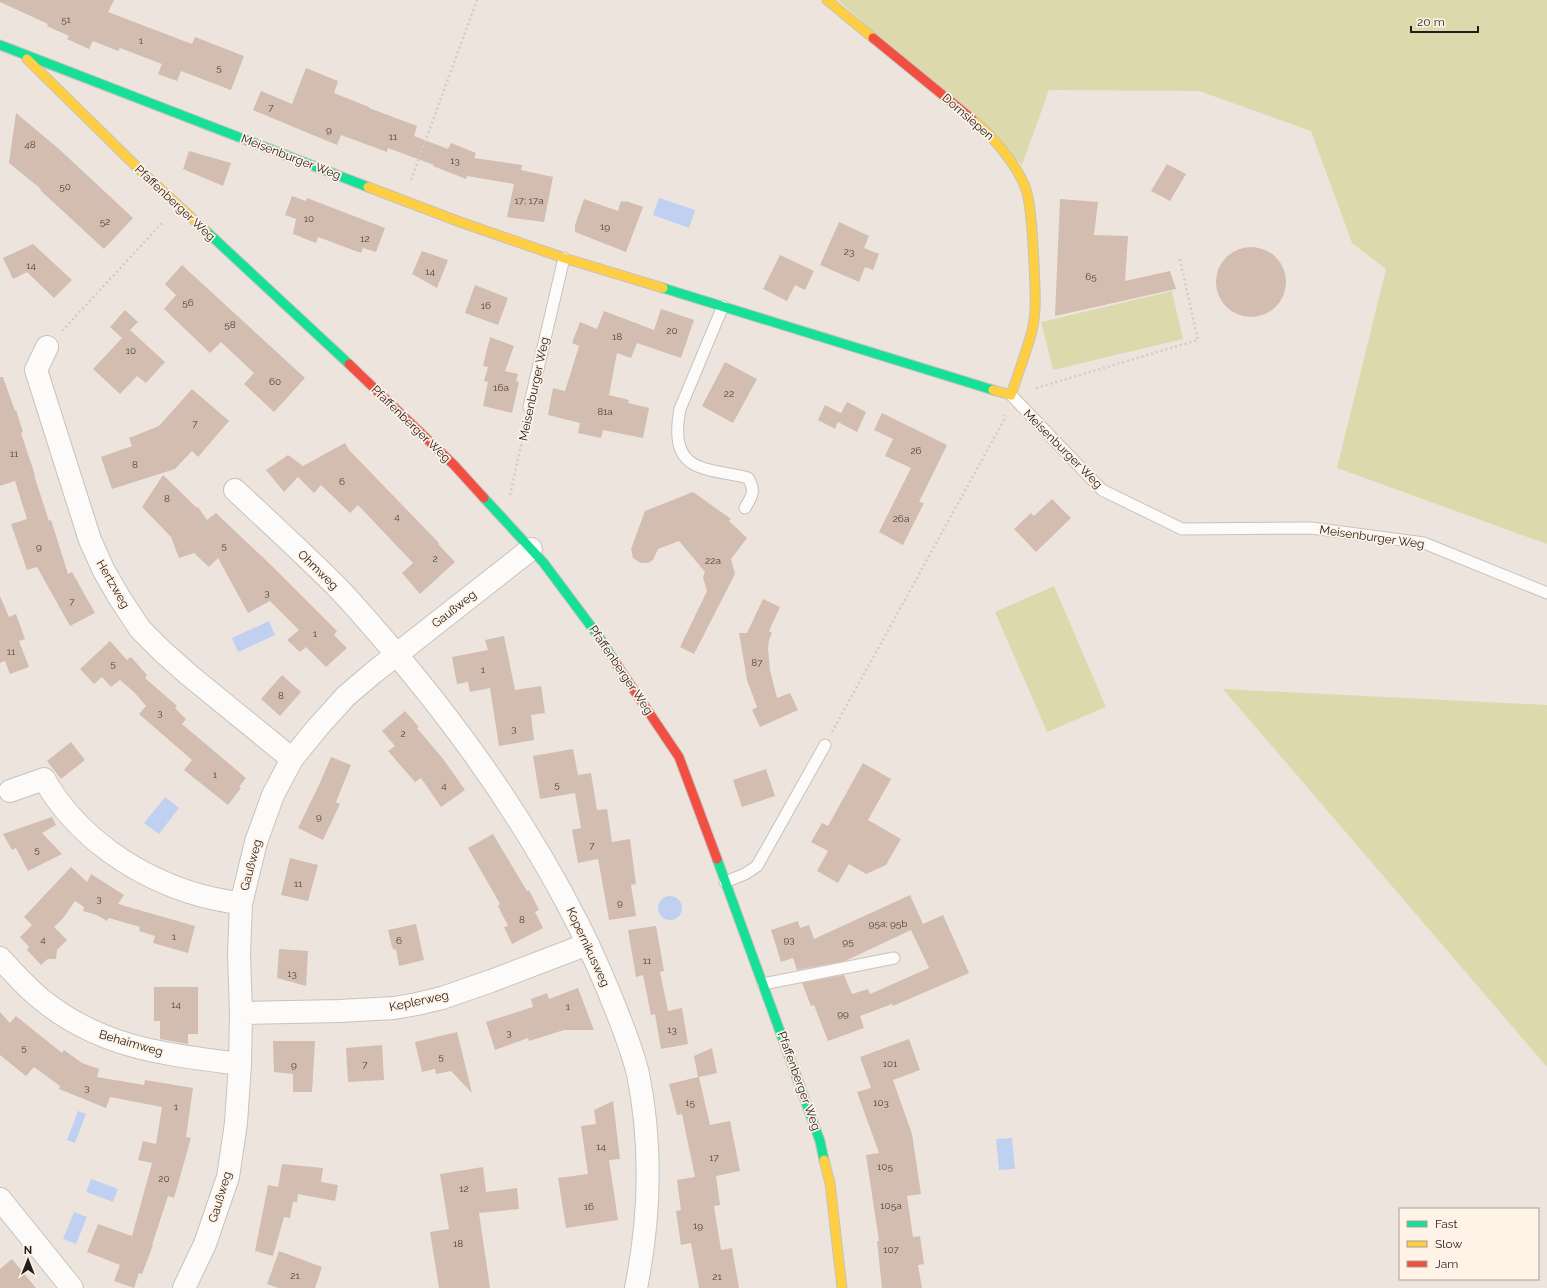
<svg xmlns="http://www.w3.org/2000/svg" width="1547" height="1288" font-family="Raleway,sans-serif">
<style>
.green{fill:#dcdaac}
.water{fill:#c0d0f1}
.building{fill:#d2bdb0}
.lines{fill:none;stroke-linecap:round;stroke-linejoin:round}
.lane-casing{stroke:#c8c2bb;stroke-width:13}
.street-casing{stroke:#c8c2bb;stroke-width:24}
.fast-casing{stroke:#c8c2bb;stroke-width:11}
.slow-casing{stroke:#c8c2bb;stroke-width:11}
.jam-casing{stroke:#c8c2bb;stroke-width:11}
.path{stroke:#cfcdcb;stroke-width:2.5;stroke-dasharray:2 3;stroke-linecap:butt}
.lane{stroke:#fcfbfa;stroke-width:11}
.street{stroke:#fcfbfa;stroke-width:22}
.fast{stroke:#16e098;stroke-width:9}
.slow{stroke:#ffcf43;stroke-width:9}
.jam{stroke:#f24e42;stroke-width:9}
.labels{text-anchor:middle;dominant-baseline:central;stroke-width:3.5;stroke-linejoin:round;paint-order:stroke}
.number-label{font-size:10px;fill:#4f453e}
.street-label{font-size:12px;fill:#231d18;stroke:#fff2e7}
</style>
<rect width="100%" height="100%" fill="#ede5dd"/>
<!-- green -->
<path class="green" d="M838,0H1547V544L1337,468L1386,269L1352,243L1311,131L1199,91L1049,90L1022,165Z
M1172,291L1183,339L1053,370L1041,322Z
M1054,586L1106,707L1047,732L995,612Z
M1223,689L1547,705V1067Z"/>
<!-- water -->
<path class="water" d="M659,198L695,210L689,228L653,215Z
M269,621L275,635L238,652L232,638Z
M165,797L179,808L159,834L144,823Z
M658 908a12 12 0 1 1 24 0a12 12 0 1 1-24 0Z
M78,1111L86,1114L75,1143L67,1140Z
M1012,1138L1015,1169L999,1170L996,1139Z
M91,1179L118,1189L113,1202L86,1192Z
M74,1212L87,1217L76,1244L63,1239Z"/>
<!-- building -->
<path class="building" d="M0,0H114L108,12L192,44L195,37L244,56L231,90L181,71L177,81L158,74L162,64L120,48L118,51L93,41L89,49L67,39L69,36L47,26L48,24L0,2Z
M306,68L338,81L334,93L369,107V108L417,126L414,136L448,149L451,143L476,153L474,158L522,165L521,170L553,177L544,222L507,217L514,184L467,176L466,179L433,166L434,165L388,148L387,152L341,135L337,145L253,110L261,91L292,104Z
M16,113L59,149L133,218L104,249L40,190L41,189L9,163Z
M189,151L231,163L223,186L183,169Z
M1167,164L1186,174L1170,201L1151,191Z
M292,196L306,201L307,198L385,228L376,252L363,248L361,253L318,237L316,243L293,234L296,219L285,215Z
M584,199L618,211L621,201L625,202L626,201L643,207L626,252L575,232V225Z
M1060,199L1098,202L1094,235L1128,236L1125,281L1170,271L1176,289L1055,316Z
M839,222L869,236L864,248L879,254L873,270L865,267L859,282L820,265Z
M33,244L72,280L54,298L27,272L13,279L3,258Z
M1216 282a35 35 0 1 1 70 0a35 35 0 1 1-70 0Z
M422,251L448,260L437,288L412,274Z
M780,255L814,271L805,290L795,285L787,301L763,289Z
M182,265L305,378L274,412L244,384L254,373L221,342L210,353L164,309L176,295L165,284Z
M475,285L508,298L498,325L465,313Z
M661,309L694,320L681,358L637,343L631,358L617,353L609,395L629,400L628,403L649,408L643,438L603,430L601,438L578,433L580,423L548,415L553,388L565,391L579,346L572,343L580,322L597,329L604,311L654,330Z
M125,310L138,322L130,330L165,362L146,383L137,376L120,394L93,369L122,338L110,327Z
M490,337L514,346L505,371L518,374L516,381L519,382L512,413L483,406L488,382L484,381L488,367L483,366Z
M725,362L757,379L733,423L702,406Z
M0,377H3L15,411L16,410L23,432L21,433L35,475H34L49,521L51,520L68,574L72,572L95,613L70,626L37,567L27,570L11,524L27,519L15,481L0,486Z
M192,389L229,421L198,457L192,451L175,469L112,489L101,457L132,446L129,438L159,426Z
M847,402L866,412L857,432L838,422L835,429L818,420L825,405L841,413Z
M882,413L947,445L919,502L924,503L903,545L879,532L911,468L885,456L893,439L874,430Z
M345,443L349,450L439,543L438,544L455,562L420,594L402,573L413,563L358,505L350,513L321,485L314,493L298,477L284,492L266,470L288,455L303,466Z
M163,475L197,508L198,507L207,520L216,513L274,568L337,631L334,635L347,648L326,667L306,647L300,652L287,640L299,630L270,601L248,613L218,558L209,567L194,553L179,558L171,537L142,507Z
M693,492L731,519L729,521L747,538L731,559L735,574L694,654L680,647L707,591L703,577L705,572L679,541L658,549L653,560L648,563H641L633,558L631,549L645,511Z
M1052,499L1071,518L1036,552L1014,529L1031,513L1034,516Z
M0,596L9,617L16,614L25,639L19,641L29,667L10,674L5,661L0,663Z
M763,599L780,607L769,631L772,633L769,640L768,649L770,670L777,698L790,693L798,710L760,727L752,710L757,707L747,680L739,633H747Z
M504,636L515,690L541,686L545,713L531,715L534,740L499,746L490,688L470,692L468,682L457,684L452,657L488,650L485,640Z
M110,641L127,660L131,657L147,675L145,678L177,706L175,708L186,719L182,724L246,778L239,787L241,788L228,805L184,770L192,760L139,714L146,706L134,692L120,680L111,687L102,677L94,684L80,669Z
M282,675L301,692L280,716L261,699Z
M405,711L419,727L417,728L444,760L465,790L441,807L421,778L415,782L388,751L395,746L382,731Z
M71,742L85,760L61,779L47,761Z
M573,749L578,775L591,773L597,810L607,809L612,842L630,839L636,884L631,885L636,916L609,920L598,859L578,863L572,830L581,828L575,793L540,799L533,756Z
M331,757L351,765L336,802L340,804L323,840L298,828L320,783Z
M863,763L891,779L868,820L901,839L886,865L866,874L849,864L838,883L817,871L828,851L811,842L822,823L828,826Z
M766,769L775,796L742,807L733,780Z
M52,817L56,825L42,833L62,854L28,871L16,848L12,850L3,834Z
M493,834L527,891L529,890L539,910L535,912L543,928L512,944L504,927L508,926L498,906L500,904L468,848Z
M290,858L318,865L308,901L281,895Z
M71,867L87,882L91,874L124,895L118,904L195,926L188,953L153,943L155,936L139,931L140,927L109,918L107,921L97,915L83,911L84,907L75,901L64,917L54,927L67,940L57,950L56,959H48L41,965L27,950L29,947L20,937L32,925L24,917Z
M910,895L923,924L943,915L969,973L893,1006L892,1004L860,1016L864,1028L828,1041L814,1005L811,1006L802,983L844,975L852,994L868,989L870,994L929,968L911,930L845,961L797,970L793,958L781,962L771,930L798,921L800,928L809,925L814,939Z
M416,924L424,960L399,966L396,949L394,950L392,947L388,930Z
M656,926L664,971L660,972L668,1011L682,1008L688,1044L661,1049L655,1014L651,1015L643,975L636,977L628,930Z
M279,949L308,951L306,986L277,978Z
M154,987H198V1034H188V1044L160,1039V1021H154Z
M578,988L594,1030H564L529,1041L528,1038L495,1050L486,1022L533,1007L531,999L547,993L549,999Z
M0,1012L10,1023L16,1016L62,1053L64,1050L82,1063L99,1069L97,1077L144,1085L145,1080L193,1088L186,1137L191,1138L174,1198L168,1196L152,1245H153L142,1274L139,1273L134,1288L114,1281L120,1265L87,1252L98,1224L132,1236L152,1163L138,1160L143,1141L156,1144L162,1107L110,1097L106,1108L59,1089L60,1086L34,1067L26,1076L0,1055Z
M457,1032L472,1093L451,1071L436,1074L435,1069L422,1072L415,1042Z
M909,1039L920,1070L893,1080L912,1134L921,1194L907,1196L913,1237L920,1236L924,1264L918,1265L922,1288H882L877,1241H879L866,1155L879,1153L857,1092L871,1088L860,1057Z
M273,1041H315L312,1092H293V1074L274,1072Z
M382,1045L384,1080L348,1082L346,1048Z
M712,1048L717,1073L699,1077L710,1125L730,1121L740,1171L716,1176L720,1205L714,1206L721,1250L732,1248L739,1288H699L691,1243L681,1245L676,1211L681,1210L677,1180L695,1177L682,1114L677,1115L669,1084L698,1077L694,1056Z
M613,1101L620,1159L609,1160L618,1220L566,1228L558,1178L588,1174L581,1126L596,1124L594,1110Z
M282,1164L323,1168L321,1182L338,1185L335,1201L298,1194L297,1202H293L290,1218L284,1217L273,1256L255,1251L268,1185L278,1187Z
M483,1167L486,1192L517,1188L519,1209L479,1213L490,1288H439L430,1232L449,1229L440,1174Z
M279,1251L322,1267L315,1288H278L267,1284Z
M12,1259L36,1288H0V1269Z"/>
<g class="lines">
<!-- lane casing -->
<g class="lane-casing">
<path id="lane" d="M723,306L680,409C676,431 674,458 700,467C714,473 732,473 748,478C756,491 752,496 745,508
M1011,395L1102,490L1182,529L1311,528L1424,543L1547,593
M529,407L564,258
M725,882L745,874L757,866L825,745
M763,984L894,958"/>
</g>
<!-- street casing -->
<g class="street-casing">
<path id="street" d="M47,347L36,370L90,540L104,571L119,597L140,629L162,651L189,675L292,759
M235,490C269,522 304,554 337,587C363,614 387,643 411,672C476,751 533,835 579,926C595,958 609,991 622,1025C628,1041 634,1057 638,1074C652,1144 650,1218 636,1288
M10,791L44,779C76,836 136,877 199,895C213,899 227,901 241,904
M0,958C13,972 26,987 41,999C102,1049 166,1054 240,1064
M241,1013L339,1011L394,1008L417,1004L442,998L491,981L588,944
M0,1199L72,1288
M184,1288L205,1244L228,1177L236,1123L240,1064L241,1013L239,954L241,904L256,842L273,795L292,759L318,727L346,696L373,673L531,549"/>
</g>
<!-- fast casing -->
<g class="fast-casing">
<path id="fast" d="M0,45L368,187
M206,231L349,364
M663,288L993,390
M484,498L543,562L599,637L615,662
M717,859L820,1141L824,1160"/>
</g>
<!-- slow casing -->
<g class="slow-casing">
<path id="slow" d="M827,0L873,38
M27,59L142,172L206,231
M972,119C993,136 1023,171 1028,197C1032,219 1033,242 1034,264C1035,286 1037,310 1032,331C1026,353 1018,374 1011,395L993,390
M368,187L460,222L564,258L663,288
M824,1160L830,1183L842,1288"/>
</g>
<!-- jam casing -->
<g class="jam-casing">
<path id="jam" d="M873,38L972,119
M349,364L454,465L484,498
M615,662L679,757L717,859"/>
</g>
<!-- path -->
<path class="path" d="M411,180L477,0
M62,331L163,222
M1036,388L1198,340L1179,256
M510,495L526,423
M832,732L1004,420L1005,415"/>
<!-- lane -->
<use href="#lane" class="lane"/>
<!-- street -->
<use href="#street" class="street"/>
<!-- fast -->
<use href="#fast" class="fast"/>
<!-- slow -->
<use href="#slow" class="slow"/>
<!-- jam -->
<use href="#jam" class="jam"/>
</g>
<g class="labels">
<!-- number labels -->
<g class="number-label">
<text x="66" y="19">51</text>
<text x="141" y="40">1</text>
<text x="219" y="67">5</text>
<text x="271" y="107">7</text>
<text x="329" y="129">9</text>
<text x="393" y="136">11</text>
<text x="30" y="144">48</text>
<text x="455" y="160">13</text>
<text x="65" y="186">50</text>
<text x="529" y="200">17; 17a</text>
<text x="309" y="218">10</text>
<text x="105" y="221">52</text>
<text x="605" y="226">19</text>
<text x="365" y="238">12</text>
<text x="849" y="251">23</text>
<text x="31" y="265">14</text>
<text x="430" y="271">14</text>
<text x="1091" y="276">65</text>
<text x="188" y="302">56</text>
<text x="486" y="305">16</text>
<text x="230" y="324">58</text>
<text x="672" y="330">20</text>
<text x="617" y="336">18</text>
<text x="131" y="350">10</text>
<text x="275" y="381">60</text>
<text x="501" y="387">16a</text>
<text x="729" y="393">22</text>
<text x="605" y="411">81a</text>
<text x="195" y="423">7</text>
<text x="916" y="450">26</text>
<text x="14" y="453">11</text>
<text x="135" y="464">8</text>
<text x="342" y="481">6</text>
<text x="167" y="498">8</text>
<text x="397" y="516">4</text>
<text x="901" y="518">26a</text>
<text x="224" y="545">5</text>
<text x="39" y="546">9</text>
<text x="435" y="558">2</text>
<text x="713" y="560">22a</text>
<text x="267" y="592">3</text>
<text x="72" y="601">7</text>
<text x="315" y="633">1</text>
<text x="11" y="651">11</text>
<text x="757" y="662">87</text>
<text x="113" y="663">5</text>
<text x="483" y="669">1</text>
<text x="281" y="695">8</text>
<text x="160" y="712">3</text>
<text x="514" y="728">3</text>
<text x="403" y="733">2</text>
<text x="215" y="774">1</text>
<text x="557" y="784">5</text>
<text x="444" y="785">4</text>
<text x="319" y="816">9</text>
<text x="592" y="845">7</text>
<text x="37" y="849">5</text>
<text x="298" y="883">11</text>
<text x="99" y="898">3</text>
<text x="620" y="902">9</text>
<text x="522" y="919">8</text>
<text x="888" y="923">95a; 95b</text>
<text x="174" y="936">1</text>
<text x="43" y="939">4</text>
<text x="789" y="939">93</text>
<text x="399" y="940">6</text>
<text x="848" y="941">95</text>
<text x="647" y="960">11</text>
<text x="292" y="973">13</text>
<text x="176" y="1004">14</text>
<text x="568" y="1006">1</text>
<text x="843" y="1013">99</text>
<text x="672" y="1029">13</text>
<text x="509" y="1032">3</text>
<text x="24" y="1047">5</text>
<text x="441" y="1056">5</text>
<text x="890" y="1063">101</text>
<text x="294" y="1064">9</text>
<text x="365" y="1064">7</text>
<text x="87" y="1087">3</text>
<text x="690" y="1102">15</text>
<text x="881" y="1102">103</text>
<text x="176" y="1106">1</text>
<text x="601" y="1146">14</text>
<text x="714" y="1157">17</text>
<text x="885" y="1166">105</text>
<text x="164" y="1178">20</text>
<text x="464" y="1188">12</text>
<text x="891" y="1205">105a</text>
<text x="589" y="1206">16</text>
<text x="698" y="1225">19</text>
<text x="458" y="1243">18</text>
<text x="891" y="1249">107</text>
<text x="295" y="1275">21</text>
<text x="717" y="1276">21</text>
</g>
<!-- street labels -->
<g class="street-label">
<text transform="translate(968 117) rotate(41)">Dornsiepen</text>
<text transform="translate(291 157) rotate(21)">Meisenburger Weg</text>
<text transform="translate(175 203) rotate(43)">Pfaffenberger Weg</text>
<text transform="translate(534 389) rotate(-78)">Meisenburger Weg</text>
<text transform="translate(411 424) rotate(44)">Pfaffenberger Weg</text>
<text transform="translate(1063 449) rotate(45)">Meisenburger Weg</text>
<text transform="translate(1372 537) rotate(8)">Meisenburger Weg</text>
<text transform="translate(318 570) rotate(44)">Ohmweg</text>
<text transform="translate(113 584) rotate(60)">Hertzweg</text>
<text transform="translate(454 609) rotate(-38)">Gaußweg</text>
<text transform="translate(621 670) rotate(56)">Pfaffenberger Weg</text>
<text transform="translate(251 865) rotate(-75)">Gaußweg</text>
<text transform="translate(588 947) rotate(65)">Kopernikusweg</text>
<text transform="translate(419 1001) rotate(-12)">Keplerweg</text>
<text transform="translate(131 1043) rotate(16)">Behaimweg</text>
<text transform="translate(799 1081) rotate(70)">Pfaffenberger Weg</text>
<text transform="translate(220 1197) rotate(-73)">Gaußweg</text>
</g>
</g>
<!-- legend -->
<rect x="1399" y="1208" width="140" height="72" fill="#fff2e7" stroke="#a79d94"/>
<rect x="1407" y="1221" width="20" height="6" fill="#16e098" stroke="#a79d94"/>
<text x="1435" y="1228" font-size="12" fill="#231d18">Fast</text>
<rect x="1407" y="1241" width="20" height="6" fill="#ffcf43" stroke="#a79d94"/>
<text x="1435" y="1248" font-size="12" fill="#231d18">Slow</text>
<rect x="1407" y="1261" width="20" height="6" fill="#f24e42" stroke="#a79d94"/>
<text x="1435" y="1268" font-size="12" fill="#231d18">Jam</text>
<!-- north arrow -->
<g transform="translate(28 1260)" stroke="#fff2e7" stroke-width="3" paint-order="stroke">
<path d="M0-3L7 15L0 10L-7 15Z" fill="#231d18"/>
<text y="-6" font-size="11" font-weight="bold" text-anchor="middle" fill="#231d18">N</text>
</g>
<!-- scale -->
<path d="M1411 26v6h67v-6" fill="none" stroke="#231d18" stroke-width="2"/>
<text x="1417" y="26" font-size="12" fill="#231d18" stroke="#fff2e7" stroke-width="3" paint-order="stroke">20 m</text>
</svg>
